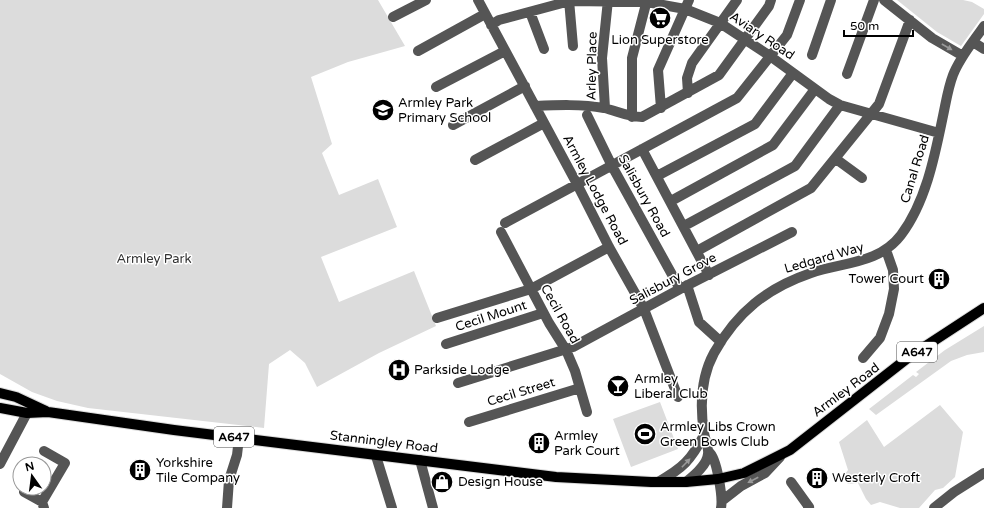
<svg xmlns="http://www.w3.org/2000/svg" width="984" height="508" font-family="'Varela Round',sans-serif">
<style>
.green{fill:#dcdcdc}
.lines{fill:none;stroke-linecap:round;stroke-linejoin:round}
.major-casing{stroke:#dbdbdb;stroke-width:12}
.minor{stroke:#555;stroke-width:10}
.major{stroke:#000;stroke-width:10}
.oneway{fill:#999}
.labels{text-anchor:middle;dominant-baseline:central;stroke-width:3;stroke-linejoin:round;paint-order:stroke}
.shield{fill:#fff;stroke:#4c4c4c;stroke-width:1}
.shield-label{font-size:12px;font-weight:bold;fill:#000}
.street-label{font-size:13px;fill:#000;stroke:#fff}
.poi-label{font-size:13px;fill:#000;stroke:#fff;text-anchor:start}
.park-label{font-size:13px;fill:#333;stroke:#fff}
</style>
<rect width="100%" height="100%" fill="#fff"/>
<!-- green -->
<path class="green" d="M0,0H378L405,46L348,62L311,77L332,144L322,153L339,195L378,179L397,227L321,257L339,302L414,271L436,326L379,353L317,387L305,363L290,350L269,364L264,428L88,408L57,401L32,392L0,374Z
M897,0H963L972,2L984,9V14L961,46L937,32Z
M984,326V352L967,355L951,361L876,415L869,409L913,375L916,377L919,374L916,372L945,350Z
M660,402L678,449L631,467L613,419Z
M940,405L963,432L955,477L943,488L935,490L919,508H900L880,502L871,505L866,499L858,483L848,484L843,477L848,470L839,442L867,420L884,447Z"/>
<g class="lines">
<!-- major casing -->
<g class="major-casing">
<path id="major" d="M0,393L16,397L46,411
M0,408L27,413L48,412L174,430L556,477L651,482H686L718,479L744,473L790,450L909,357L984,308"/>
</g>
<!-- minor -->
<path class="minor" d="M478,0L577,184L609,247L644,309L678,397
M569,0L573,46
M884,0L932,38L963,56
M530,12L544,49
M393,17L426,0
M491,25L499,20L570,1L647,2L685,9L720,23L770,56L829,99L840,105L939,133
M973,42L984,49
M418,51L485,14
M812,55L831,0
M847,74L874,0
M436,87L505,51
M688,93L687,78L692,63L737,0
M535,106C558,105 581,104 604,108C617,111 628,117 642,117L719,75L769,6L771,0
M605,108L602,58L608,0
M661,108L658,70L689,0
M587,115L612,166L680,289
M632,117V58L647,0
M453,125L525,86
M642,149L709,275
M836,159L862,178
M475,160L544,123
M657,176L755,124L793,73
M671,201L773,145L815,89
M505,223L737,98L787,35L800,0
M684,226L795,166L840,105
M501,232L549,323L566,350L575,371L587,412
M697,251L811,188L879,104L910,20
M687,285L699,322L721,342
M437,318L531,289L609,247
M446,344L543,313
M863,358L880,338L889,314L894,289L893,270L886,250
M458,383L573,347L680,289L792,232
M469,422L580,388
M44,451L65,463L42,502L44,508
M709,452C717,458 723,498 721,508
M376,456L392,508
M420,460L433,508
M0,464L27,413
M658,482C683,468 691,460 704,435
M686,482C695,475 707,465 708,454C709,447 705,440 704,433C700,407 701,377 714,353C737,312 767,288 811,273C843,262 879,264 901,235C926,202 935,155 943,116C946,102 948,88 953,75C960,57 973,42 984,26
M791,482L809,507L808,508
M24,492L42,502
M723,500L741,486L765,473L780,457
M227,508L229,480L237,455L239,438
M934,508L954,492L984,473"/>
<!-- major -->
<use href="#major" class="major"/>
</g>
<!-- one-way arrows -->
<defs><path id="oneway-solid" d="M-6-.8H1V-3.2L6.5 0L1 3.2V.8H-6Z"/></defs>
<g class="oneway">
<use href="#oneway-solid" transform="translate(947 47) rotate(30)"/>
<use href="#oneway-solid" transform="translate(686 463) rotate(-46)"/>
<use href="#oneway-solid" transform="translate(753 480) rotate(152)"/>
</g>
<!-- icons -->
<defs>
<g id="supermarket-disc" transform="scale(1.15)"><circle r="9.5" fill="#000" stroke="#fff"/><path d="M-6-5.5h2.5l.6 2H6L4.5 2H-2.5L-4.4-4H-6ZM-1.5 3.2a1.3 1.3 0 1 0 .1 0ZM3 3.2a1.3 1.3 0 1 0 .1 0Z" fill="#fff"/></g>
<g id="school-disc" transform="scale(1.15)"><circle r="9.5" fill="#000" stroke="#fff"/><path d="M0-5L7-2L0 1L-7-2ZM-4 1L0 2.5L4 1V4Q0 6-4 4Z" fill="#fff"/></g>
<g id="building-disc" transform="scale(1.15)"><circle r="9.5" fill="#000" stroke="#fff"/><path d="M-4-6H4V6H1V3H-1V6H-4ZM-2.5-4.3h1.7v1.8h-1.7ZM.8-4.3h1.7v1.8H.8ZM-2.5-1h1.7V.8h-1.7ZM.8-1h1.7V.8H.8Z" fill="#fff"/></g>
<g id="hospital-disc" transform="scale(1.15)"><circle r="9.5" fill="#000" stroke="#fff"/><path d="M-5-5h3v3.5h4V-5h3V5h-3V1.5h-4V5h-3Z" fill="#fff"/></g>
<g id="bar-disc" transform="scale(1.15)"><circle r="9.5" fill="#000" stroke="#fff"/><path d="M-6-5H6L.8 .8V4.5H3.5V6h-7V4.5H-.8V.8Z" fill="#fff"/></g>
<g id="stadium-disc" transform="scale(1.15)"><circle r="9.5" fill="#000" stroke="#fff"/><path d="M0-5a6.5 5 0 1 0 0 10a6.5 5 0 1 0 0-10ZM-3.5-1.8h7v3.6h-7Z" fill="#fff"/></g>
<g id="shop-disc" transform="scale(1.15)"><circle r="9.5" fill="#000" stroke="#fff"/><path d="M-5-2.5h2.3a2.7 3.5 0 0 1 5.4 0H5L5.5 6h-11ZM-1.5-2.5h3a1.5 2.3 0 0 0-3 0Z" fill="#fff"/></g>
</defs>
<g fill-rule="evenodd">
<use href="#supermarket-disc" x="660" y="18"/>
<use href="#school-disc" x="383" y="110"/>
<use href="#building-disc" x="939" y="279"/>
<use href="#hospital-disc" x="399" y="370"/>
<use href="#bar-disc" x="618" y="386"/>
<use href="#stadium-disc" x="645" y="434"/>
<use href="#building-disc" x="539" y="443"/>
<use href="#building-disc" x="140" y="470"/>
<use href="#building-disc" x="817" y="478"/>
<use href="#shop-disc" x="442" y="482"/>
</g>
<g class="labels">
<!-- shield labels -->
<g class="shield">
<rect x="897" y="342" width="40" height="20" rx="3"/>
<rect x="214" y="427" width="40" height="20" rx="3"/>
</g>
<g class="shield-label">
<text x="917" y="352">A647</text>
<text x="234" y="437">A647</text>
</g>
<!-- street labels -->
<g class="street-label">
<text transform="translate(762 36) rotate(34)">Aviary Road</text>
<text transform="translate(592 66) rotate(-89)">Arley Place</text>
<text transform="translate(915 169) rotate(-73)">Canal Road</text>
<text transform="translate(595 190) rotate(62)">Armley Lodge Road</text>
<text transform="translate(644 196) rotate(61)">Salisbury Road</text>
<text transform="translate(824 258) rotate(-16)">Ledgard Way</text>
<text transform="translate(673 279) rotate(-28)">Salisbury Grove</text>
<text transform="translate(560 314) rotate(61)">Cecil Road</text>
<text transform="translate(491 316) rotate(-18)">Cecil Mount</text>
<text transform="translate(846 390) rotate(-37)">Armley Road</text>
<text transform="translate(521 392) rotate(-17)">Cecil Street</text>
<text transform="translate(384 442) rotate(7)">Stanningley Road</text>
</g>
<!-- poi labels -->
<g class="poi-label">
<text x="660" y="40" text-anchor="middle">Lion Superstore</text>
<text x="398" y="103">Armley Park<tspan x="398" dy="15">Primary School</tspan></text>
<text x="924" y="279" text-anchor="end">Tower Court</text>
<text x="414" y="370">Parkside Lodge</text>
<text x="634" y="379">Armley<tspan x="634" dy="15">Liberal Club</tspan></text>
<text x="660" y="427">Armley Libs Crown<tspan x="660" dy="15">Green Bowls Club</tspan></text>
<text x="554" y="436">Armley<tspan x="554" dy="15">Park Court</tspan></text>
<text x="156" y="463">Yorkshire<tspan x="156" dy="15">Tile Company</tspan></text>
<text x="832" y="478">Westerly Croft</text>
<text x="458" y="482">Design House</text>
</g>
<!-- park labels -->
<g class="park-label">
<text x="154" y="259">Armley Park</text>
</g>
</g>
<!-- north arrow -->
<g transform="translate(32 476) rotate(346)"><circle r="19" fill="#ffffff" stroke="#999999"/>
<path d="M0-3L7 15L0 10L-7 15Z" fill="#000000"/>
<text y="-6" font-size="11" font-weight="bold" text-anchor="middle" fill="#000000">N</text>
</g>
<!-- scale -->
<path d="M844 30v6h69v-6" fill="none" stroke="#000000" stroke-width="2"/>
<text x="850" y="30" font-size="12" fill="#000000" stroke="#ffffff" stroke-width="3" paint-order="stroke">50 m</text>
</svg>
